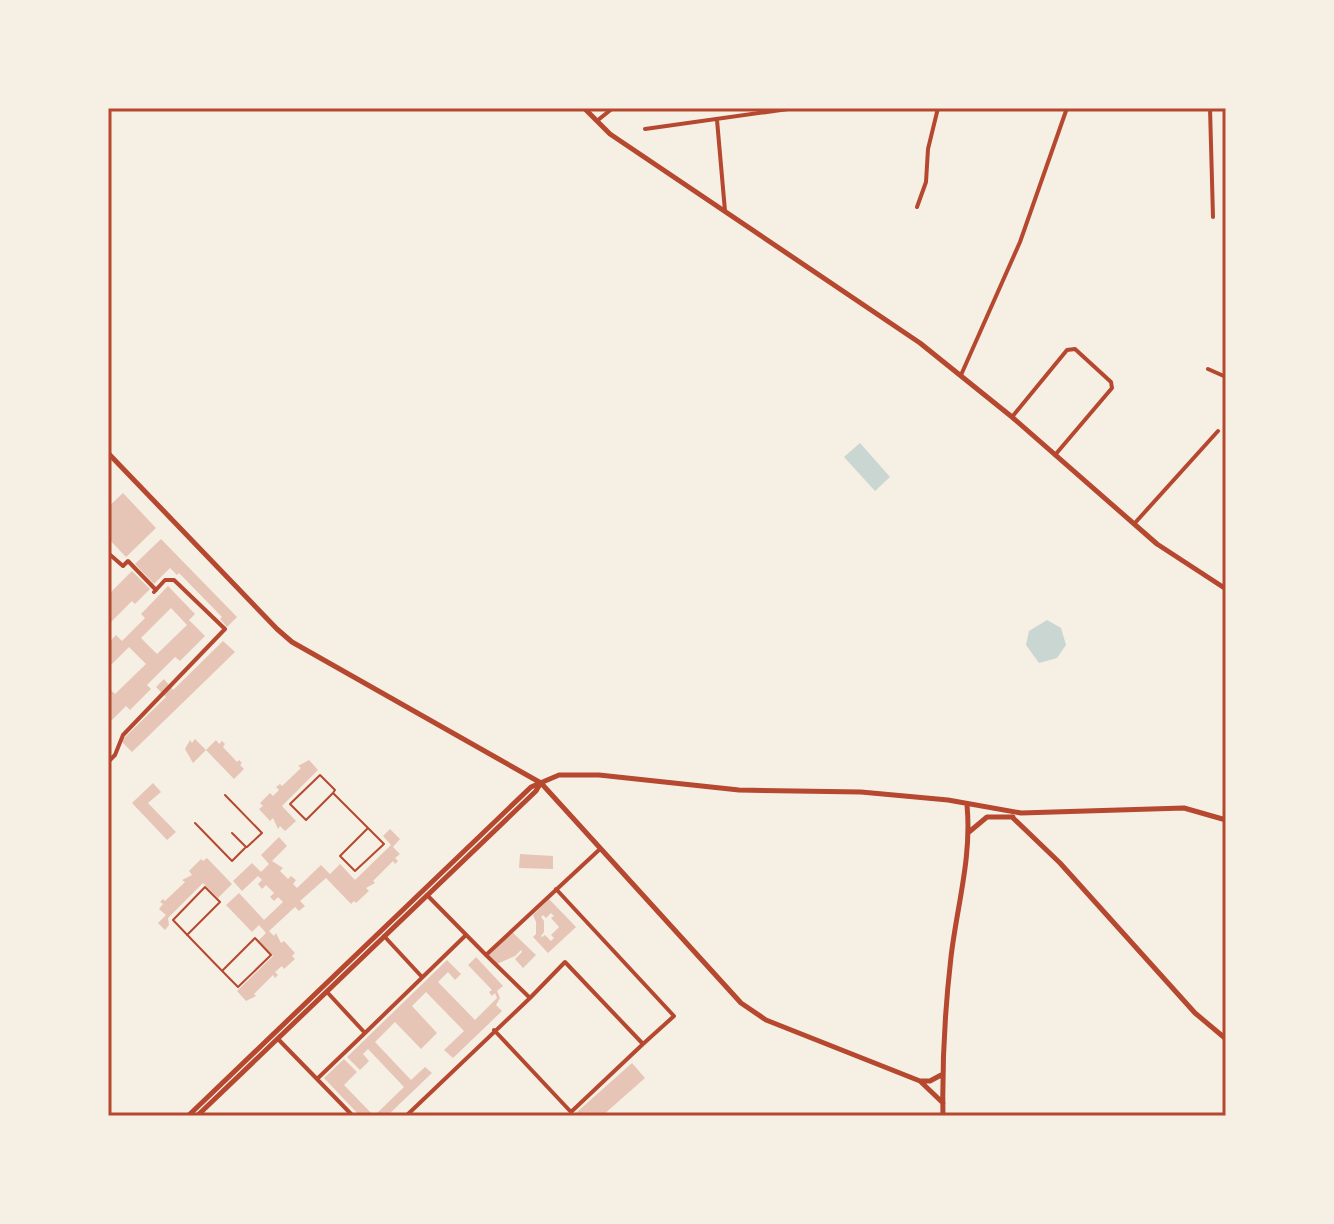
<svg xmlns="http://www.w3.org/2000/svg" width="1334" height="1224" font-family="Barlow,sans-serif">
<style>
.water{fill:#c9d6d2}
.building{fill:#e6c5b7;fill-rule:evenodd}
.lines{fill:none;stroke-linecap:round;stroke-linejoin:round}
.path{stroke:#b5482f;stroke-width:2}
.minor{stroke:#b5482f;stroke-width:4}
.tertiary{stroke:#b5482f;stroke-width:5}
.neatline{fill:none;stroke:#b5482f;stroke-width:3}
</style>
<rect width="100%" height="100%" fill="#f6efe4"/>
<!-- water -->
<path class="water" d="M860,443L890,477L875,491L844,457Z
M1047,620L1061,628L1066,645L1057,658L1039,663L1026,645L1029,631Z"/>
<!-- building -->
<path class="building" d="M123,493L156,528L126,557L108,538V507Z
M161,539L237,617L227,627L220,619L222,617L179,573L177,575L170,568L154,584L135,564Z
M132,571L150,589L135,604L132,601L108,625V595Z
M168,586L195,614L189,620L205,636L180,661L175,657L147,685L151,689L130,710L126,706L108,724V687L115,694L146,664L129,647L108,668V643L116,635L122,641L145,618L141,614ZM171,608L187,625L157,654L141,638Z
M223,641L235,652L132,752L121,741L166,697L156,687L164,679L173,690Z
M195,739L206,750L193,763L185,749L190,740L192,743Z
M216,740L219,744L222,741L225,744L223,747L237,762L239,760L242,763L240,765L244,769L234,779L206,750Z
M309,760L318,770L282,806L296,821L285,831L280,826L278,829L273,818L270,821L259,809L263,806L260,803L270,793L273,796L279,790L276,787L280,784L282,786L301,768L298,766Z
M153,783L161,792L148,803L176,832L167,840L132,803Z
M390,829L400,839L393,847L400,854L395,858L398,861L395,864L393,861L373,881L375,883L366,888L369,891L356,903L354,901L351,904L326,878L300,901L305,906L299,911L295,907L269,931L274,936L276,933L281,943L284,941L295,953L292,956L295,959L284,969L282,966L275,972L278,975L275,978L273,975L254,994L256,996L246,1001L237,991L273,956L258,941L266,933L259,925L252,932L226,905L239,893L264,920L283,902L278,897L274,901L270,897L274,893L266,885L262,889L258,884L262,880L258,876L242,891L233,881L252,863L261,872L269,864L261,855L279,837L287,846L272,861L283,868L280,871L288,879L291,876L296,880L293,884L297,888L321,865L330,874L340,864L355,880L391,845L383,836Z
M520,854L553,856V869L519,868Z
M207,858L232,884L218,898L203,883L168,918L169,925L165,930L158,923L166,915L159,909L163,904L160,902L163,899L165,901L185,882L182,880L192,875L189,871L201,859L203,861Z
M549,899L576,927L548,953L533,937L536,934V922L533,915ZM551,913L554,916L551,918L559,927L551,935L554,938L551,941L545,935L542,937L541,936L544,932V921L541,917L543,915L546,918Z
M512,932L536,955L523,968L515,959L522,952L521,950L515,956L497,964L489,955Z
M476,957L503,986L497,991L500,998L496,1005L502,1011L453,1058L444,1050L464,1031L426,992L412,1006L437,1033L421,1049L395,1022L375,1042L411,1080L425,1067L432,1073L387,1116H360L324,1078L344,1059L357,1072L344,1085L374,1116L404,1087L368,1049L363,1054L369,1061L360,1070L347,1057L447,960L461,974L455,980L448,972L438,982L475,1020L497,998L495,993L492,996L489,992L492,990L468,965Z
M632,1063L645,1078L602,1116H581L577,1112Z"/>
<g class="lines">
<!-- path -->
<path class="path" d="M333,793L335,790L320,775L290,804L306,820L333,793L368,828L340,856L355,871L384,844L368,828
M225,795L262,833L247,847
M195,823L232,861L246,847L232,833
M187,935L220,902L205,887L173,920C194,942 216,965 238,987L271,955L255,938L222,971"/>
<!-- minor -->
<path class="minor" d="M1210,108L1213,217
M598,120L613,108
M717,120L725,211
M645,129L795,108
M917,207L926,182L928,149L938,108
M1208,369L1226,377
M961,375L1020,242L1067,108
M1012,417L1067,350L1075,349L1111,382L1112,388L1055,455
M1134,524L1218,431
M108,553L123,566L128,561L156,590
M108,762L115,755L123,735L225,629L174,580H165L154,592
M556,889L674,1016L643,1044
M427,895L486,955L600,849
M384,936L422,977
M486,955L530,998L565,962L643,1044L571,1112L494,1030
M327,992L365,1033L466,935
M278,1039L353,1116
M317,1079L365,1033
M406,1116L530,998"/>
<!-- tertiary -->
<path class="tertiary" d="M584,108L610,134L920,343L1012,417L1157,544L1226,589
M108,453L277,629L292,642L541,783L741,1003L766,1020L920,1081L943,1103
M1012,817L1060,863L1195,1013L1226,1039
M969,832L987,817H1013
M921,1081H930L943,1074
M188,1116L531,787L559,775H599L739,790L861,792L948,800L1021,813L1184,808L1226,820
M197,1116L536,791L540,784
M943,1116C942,1063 945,1009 951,957C957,906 972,857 967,805"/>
</g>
<!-- border -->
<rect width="1334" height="1224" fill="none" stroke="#f6efe4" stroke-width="220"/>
<rect x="110" y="110" width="1114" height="1004" class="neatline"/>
</svg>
